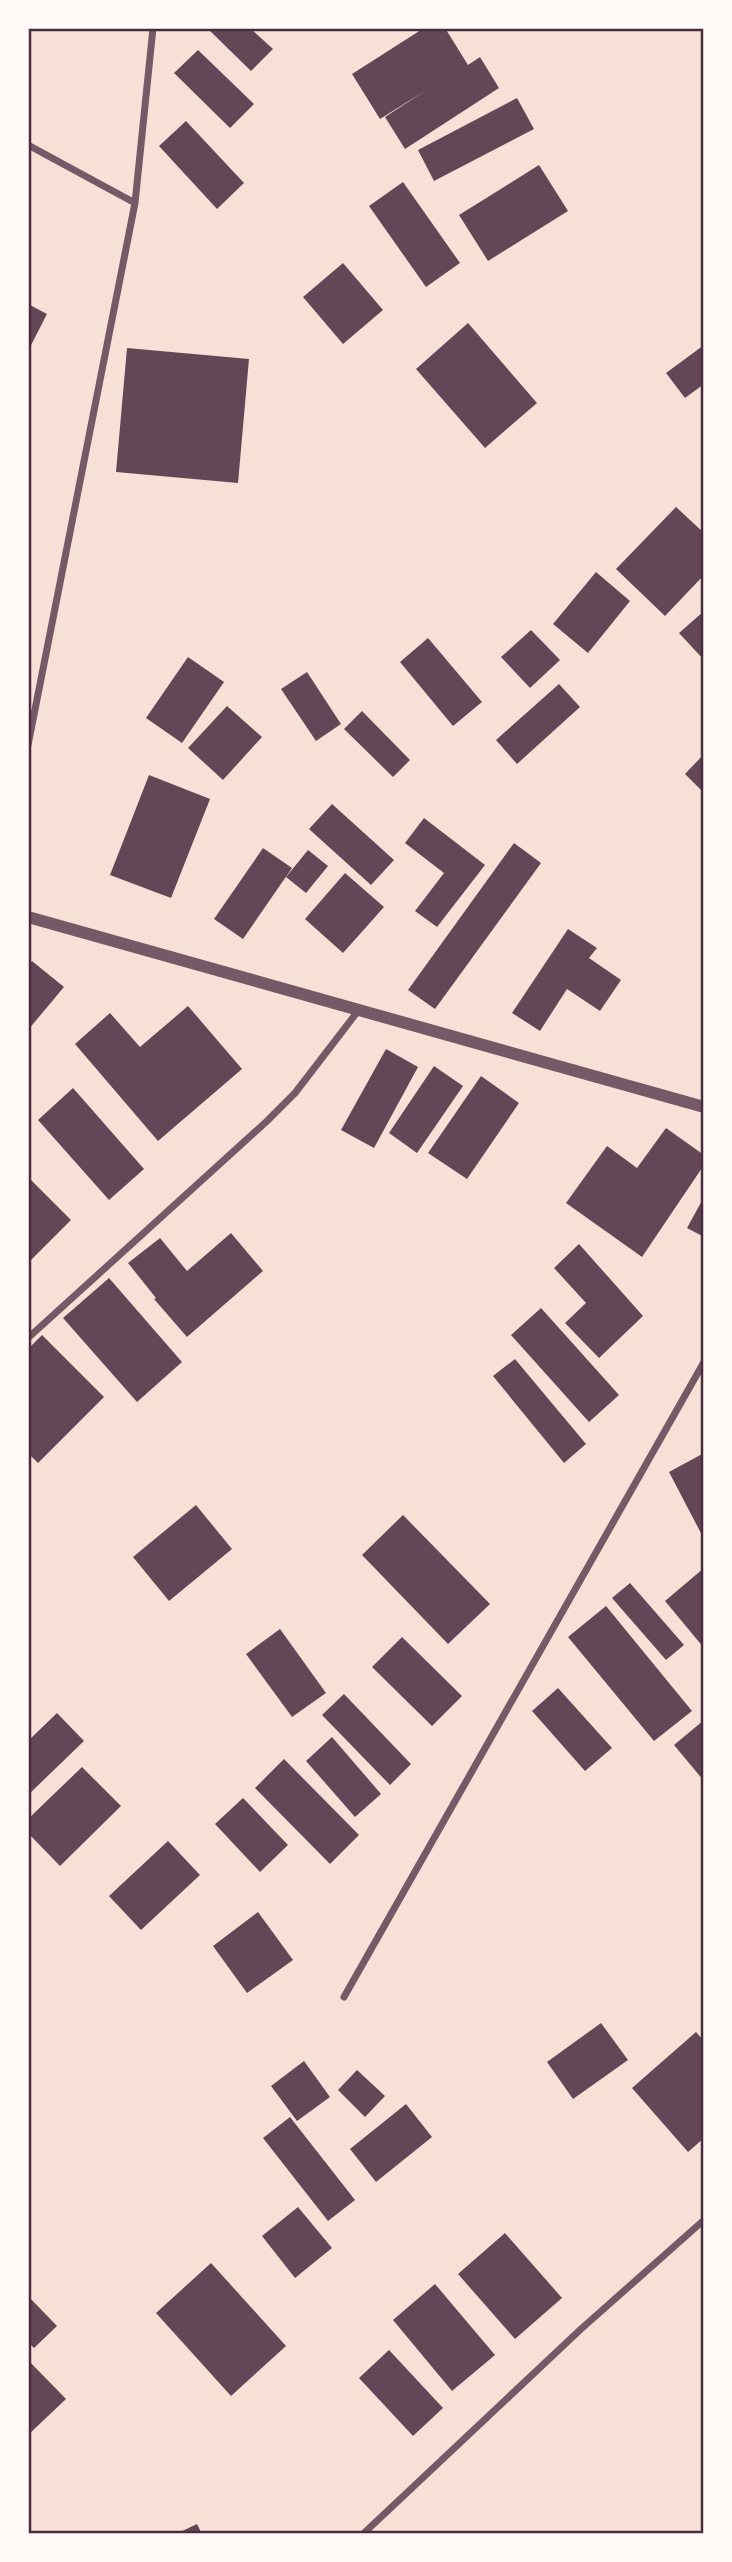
<svg xmlns="http://www.w3.org/2000/svg" width="732" height="2562" font-family="'Source Sans 3',sans-serif">
<style>
.building{fill:#644757}
.lines{fill:none;stroke-linecap:round;stroke-linejoin:round}
.minor{stroke:#755966;stroke-width:7}
.tertiary{stroke:#755966;stroke-width:12}
.neatline{fill:none;stroke:#4a2c40;stroke-width:2.5}
</style>
<rect width="100%" height="100%" fill="#f7e1d7"/>
<!-- building -->
<path class="building" d="M207,28H250L273,49L251,71Z
M424,28H445L468,65L480,57L499,88L405,149L385,117L428,89L380,119L352,74Z
M198,50L254,104L230,128L174,73Z
M517,98L534,129L434,181L418,150Z
M186,121L244,183L217,209L159,146Z
M539,165L568,211L488,261L459,215Z
M403,182L460,263L426,287L369,206Z
M343,263L383,310L343,344L303,297Z
M28,304L47,314L28,351Z
M468,323L537,403L485,448L416,369Z
M704,345V384L685,398L666,373Z
M127,348L249,359L238,483L116,472Z
M676,507L704,533V575L665,616L616,569Z
M596,572L630,601L588,653L553,624Z
M704,611V660L679,633Z
M531,630L560,660L530,688L501,657Z
M428,638L482,702L453,726L400,662Z
M188,657L224,682L182,743L146,718Z
M307,672L341,724L316,741L281,689Z
M559,684L580,707L517,764L496,740Z
M227,706L262,737L223,780L188,748Z
M362,711L410,760L393,777L344,729Z
M704,754V793L685,774Z
M149,775L210,799L171,898L110,875Z
M332,804L394,860L371,885L309,829Z
M424,818L485,865L437,927L415,911L444,873L405,843Z
M514,843L541,863L435,1009L408,990Z
M263,848L292,868L243,939L214,919Z
M308,850L328,866L306,893L286,877Z
M345,873L384,907L343,953L305,919Z
M568,929L597,948L589,958L621,980L600,1011L567,989L540,1031L512,1013Z
M32,961L64,987L28,1030V966Z
M188,1006L242,1069L158,1141L75,1044L110,1013L140,1047Z
M386,1049L418,1067L374,1148L341,1130Z
M434,1066L463,1086L417,1153L389,1133Z
M481,1076L519,1103L467,1179L428,1153Z
M73,1088L144,1169L109,1200L38,1120Z
M666,1128L704,1155V1165L642,1257L566,1203L607,1146L637,1168Z
M28,1177L71,1220L28,1263Z
M704,1197V1237L687,1228Z
M231,1233L263,1271L187,1337L154,1299L156,1298L128,1263L160,1238L187,1271Z
M579,1244L643,1316L599,1358L565,1323L586,1303L554,1268Z
M109,1278L182,1362L137,1402L63,1318Z
M541,1308L619,1395L589,1422L511,1335Z
M42,1335L104,1397L38,1463L28,1453V1349Z
M515,1359L586,1444L564,1463L493,1376Z
M704,1453V1539L669,1472Z
M196,1505L232,1549L169,1601L133,1557Z
M403,1515L490,1604L448,1644L362,1555Z
M704,1568V1648L665,1601Z
M630,1583L684,1645L666,1660L612,1598Z
M606,1606L692,1711L654,1741L568,1637Z
M280,1629L326,1693L292,1717L246,1654Z
M402,1637L462,1696L432,1726L372,1667Z
M558,1688L612,1748L585,1771L532,1711Z
M344,1694L411,1764L390,1785L322,1715Z
M57,1713L84,1741L28,1795V1741Z
M704,1720V1781L674,1745Z
M332,1737L381,1794L355,1817L306,1761Z
M284,1759L359,1835L330,1864L255,1788Z
M82,1767L121,1806L60,1866L28,1833V1819Z
M243,1798L288,1845L260,1872L215,1824Z
M168,1841L200,1875L141,1930L109,1896Z
M258,1912L293,1960L247,1993L213,1946Z
M601,2023L628,2060L573,2099L547,2062Z
M696,2032L704,2041V2138L688,2152L632,2088Z
M304,2061L330,2097L297,2121L271,2086Z
M357,2070L385,2096L365,2117L338,2090Z
M406,2104L432,2137L376,2182L350,2149Z
M290,2117L355,2200L328,2221L263,2138Z
M298,2207L332,2248L295,2278L262,2236Z
M505,2233L562,2298L515,2339L458,2274Z
M211,2263L286,2346L231,2396L156,2313Z
M435,2284L495,2355L452,2391L393,2320Z
M28,2296L57,2326L34,2348L28,2342Z
M389,2350L443,2408L413,2436L359,2378Z
M28,2360L66,2399L28,2435Z
M197,2524L202,2534H176Z"/>
<g class="lines">
<!-- minor -->
<path class="minor" d="M28,145L135,203
M28,745L135,203L153,28
M28,1338L266,1122L295,1093L358,1011
M344,1997L704,1362
M363,2534L581,2329L704,2220"/>
<!-- tertiary -->
<path class="tertiary" d="M28,917L704,1107"/>
</g>
<!-- border -->
<rect width="732" height="2562" fill="none" stroke="#fffaf5" stroke-width="60"/>
<rect x="30" y="30" width="672" height="2502" class="neatline"/>
</svg>
